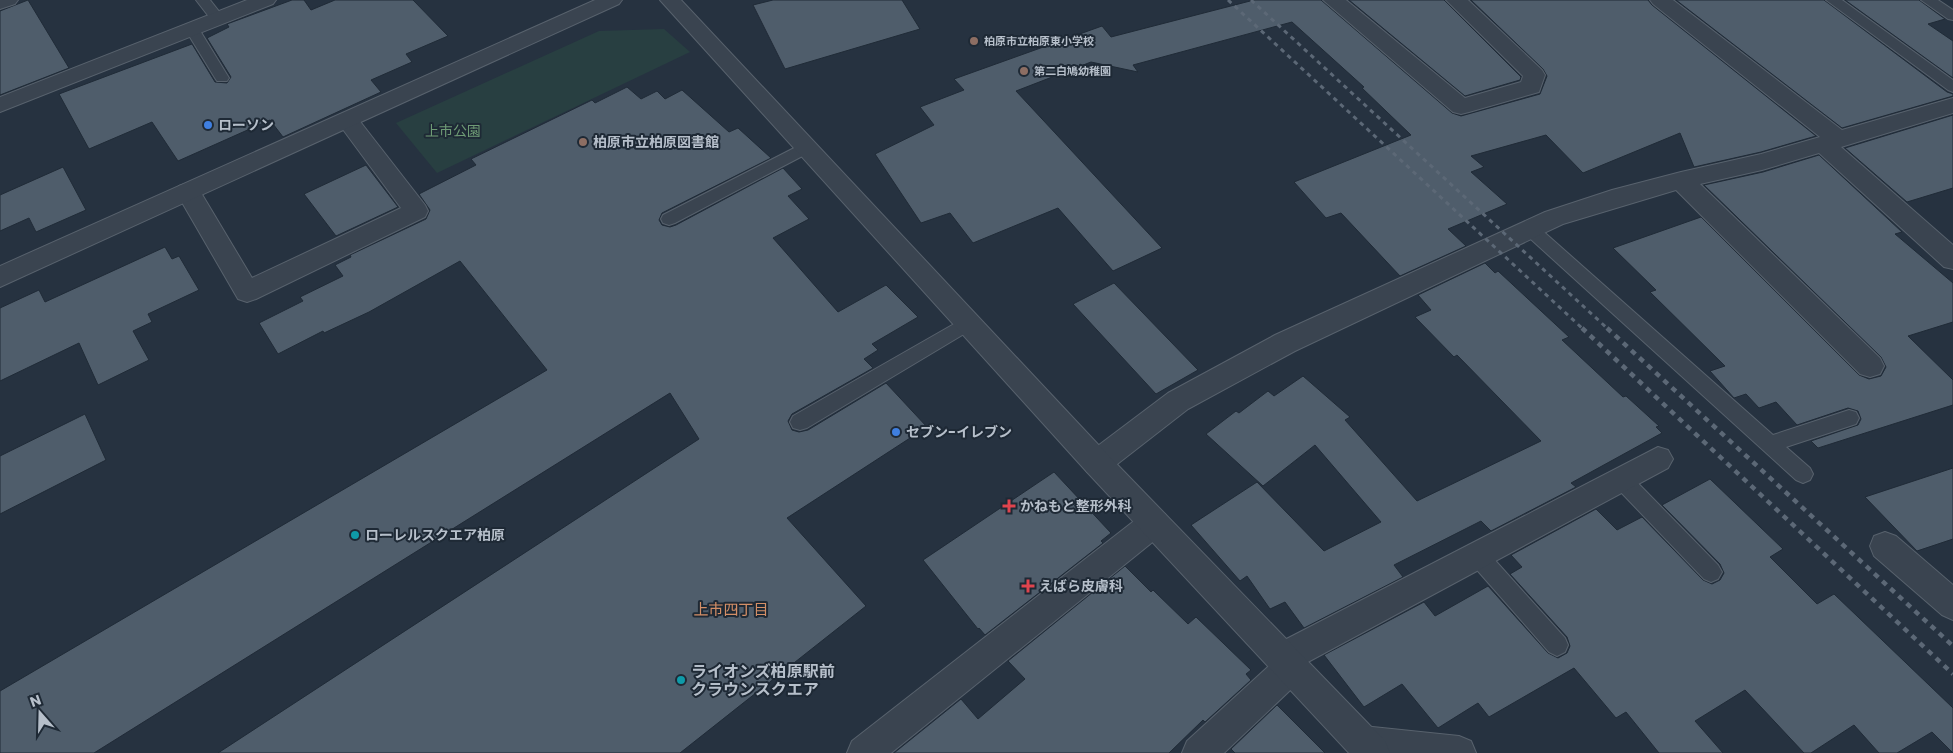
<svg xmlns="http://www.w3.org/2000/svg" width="1953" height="753" font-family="Poppins,'Noto Sans JP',sans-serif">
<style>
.green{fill:#283f41}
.building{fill:#4f5d6b;stroke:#202b37}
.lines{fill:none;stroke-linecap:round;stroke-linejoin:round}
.service-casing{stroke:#58626d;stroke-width:2}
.minor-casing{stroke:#58626d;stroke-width:2}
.tertiary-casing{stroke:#58626d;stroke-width:2}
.service{fill:#3a4450;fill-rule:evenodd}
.minor{fill:#3a4450;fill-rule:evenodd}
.tertiary{fill:#3a4450;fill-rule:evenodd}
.rail-far1{stroke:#5c6876;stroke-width:3;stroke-dasharray:4.5 4.5;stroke-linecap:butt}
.rail{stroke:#5c6876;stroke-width:4.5;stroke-dasharray:5.5 5.5;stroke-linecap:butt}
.education-dot{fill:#8d6e63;stroke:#1e2935;stroke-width:2}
.shop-dot{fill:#3f7fe0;stroke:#1e2935;stroke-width:2}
.health-dot{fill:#e0444e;stroke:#1e2935;stroke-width:2}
.culture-dot{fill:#0f9aa8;stroke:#1e2935;stroke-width:2}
.labels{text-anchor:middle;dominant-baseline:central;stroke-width:4;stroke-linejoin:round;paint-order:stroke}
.far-poi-label{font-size:11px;font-weight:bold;fill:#b6bfca;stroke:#1e2935;text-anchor:start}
.poi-label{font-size:14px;font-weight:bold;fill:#b6bfca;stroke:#1e2935;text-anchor:start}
.park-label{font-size:14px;fill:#6e9b75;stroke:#1e2935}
.neighbourhood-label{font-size:15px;fill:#d48f67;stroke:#1e2935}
.near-poi-label{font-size:16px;font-weight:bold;fill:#b6bfca;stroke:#1e2935;text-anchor:start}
</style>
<rect width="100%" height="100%" fill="#263240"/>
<!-- green -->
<path class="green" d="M664,29L690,52L437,173L396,123L599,31Z"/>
<!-- building -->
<path class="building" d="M28,0L69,68L0,95V11Z
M292,0H304L311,10L335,0H413L448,36L406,54L412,62L371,80L381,92L283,137L270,120L178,161L152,122L89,149L59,94L192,44L215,82L227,83L231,77L207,38L229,27L227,24Z
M773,0H902L920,29L785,69L753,5Z
M1254,0H1321L1452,113L1461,116L1540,94L1547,76L1543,69L1471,0H1648L1652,5L1816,136L1761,152L1694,167L1680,133L1583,173L1546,135L1471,156L1484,167L1471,172L1507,204L1448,229L1466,246L1400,276L1341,213L1326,218L1294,182L1411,135L1362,88L1364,87L1292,22L1133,65L1138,72L1091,62L1016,91L1162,248L1113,271L1058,208L973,243L950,213L921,223L875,154L934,125L920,107L964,90L954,79L1102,26L1111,37Z
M1349,0H1444L1521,77L1520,80L1465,96Z
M1676,0H1824L1947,92L1953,94V96L1842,128Z
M1845,0H1919L1945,19L1928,24L1953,41V78Z
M627,87L641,99L657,91L665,99L682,90L729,132L738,128L771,158L662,213L659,220L662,225L670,227L676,225L783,168L802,189L788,196L809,219L773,238L838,312L886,285L918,317L872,344L878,350L864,359L873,368L792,414L788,421L792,430L799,432L808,430L886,383L927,427L787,518L866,606L680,753H218L699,439L670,393L94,753H0V691L547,370L460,261L369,312L324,333L323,331L278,354L259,323L303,301L300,297L343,276L335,265L351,257L350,255L426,219L430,210L419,194L476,165L471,159L592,100L595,103Z
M1953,115V188L1907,202L1845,148Z
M1819,155L1902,232L1895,234L1953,283V322L1908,336L1953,380V405L1818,448L1811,441L1858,425L1861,419L1858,411L1848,408L1797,425L1776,402L1759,408L1746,394L1734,398L1710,371L1725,366L1650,292L1656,290L1613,248L1701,217L1859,375L1869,379L1881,376L1886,367L1881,357L1704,185L1763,172Z
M366,165L398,207L336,236L304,194Z
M63,167L86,210L36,232L29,218L0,231V195Z
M165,247L172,259L179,256L199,290L148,314L152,322L133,331L149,360L98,385L79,343L0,381V308L39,290L45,302Z
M1485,263L1495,273L1498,271L1569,337L1562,340L1623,397L1626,396L1659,426L1656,427L1662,433L1571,483L1576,487L1491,531L1481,521L1394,565L1403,577L1304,628L1285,602L1270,609L1247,576L1240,581L1191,525L1257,482L1324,551L1381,522L1315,445L1263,486L1206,434L1236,411L1239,413L1268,391L1274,396L1303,376L1350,417L1345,420L1417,501L1541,441L1457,355L1454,357L1415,317L1431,310L1418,295Z
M1114,283L1198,370L1156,394L1073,304Z
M85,414L106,460L0,514V456Z
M1953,468V539L1917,551L1865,497Z
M1054,472L1111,533L1101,541L1103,543L985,635L979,628L978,629L923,560Z
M1710,479L1783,549L1770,557L1817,604L1834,594L1953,708V753L1932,732L1897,753H1879L1854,725L1811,753H1804L1745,690L1695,721L1723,753H1659L1626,712L1616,718L1574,668L1489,717L1478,703L1438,728L1402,684L1364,707L1324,655L1424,602L1435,616L1488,586L1548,653L1558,658L1567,653L1570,646L1567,637L1510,574L1522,567L1511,555L1596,509L1617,530L1642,517L1703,580L1712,584L1720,580L1724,573L1720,564L1662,505Z
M1125,566L1151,592L1153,590L1188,624L1196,617L1251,670L1246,674L1251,680L1205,722L1203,720L1169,753H894L961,699L978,719L1025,679L1008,661Z
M1277,705L1325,753H1235L1231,749Z"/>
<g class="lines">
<!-- service casing -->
<g class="service-casing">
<path id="service" d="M196,0H210L225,19L223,22H213Z
M1826,0H1842L1953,80V92L1948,90Z
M1921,0H1938L1953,10V20L1948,19Z
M192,25L197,26L199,29L229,78L227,81H217L215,78L185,29L187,26Z
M806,142L812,143L814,147L812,151L675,223L669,225L663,223L661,219L663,215Z
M1530,223L1536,225L1773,435L1849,410L1856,412L1859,418L1856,424L1786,447L1810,468L1813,474L1810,480L1803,483L1796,480L1524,233L1522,229L1524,225Z
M968,316L974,318L977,323L974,328L807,428L800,430L793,428L790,422L793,416Z
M1621,470L1628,473L1718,565L1722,572L1718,579L1711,582L1704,579L1614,485L1611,479L1614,473Z
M1477,545L1484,548L1565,638L1568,645L1565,652L1557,656L1549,652L1470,562L1467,555L1470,548Z"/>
</g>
<!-- minor casing -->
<g class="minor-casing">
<path id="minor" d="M0,0H18L15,4L0,9Z
M247,0H276L273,4L0,112V97Z
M1323,0H1346L1465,98L1521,82L1523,76L1446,0H1468L1542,70L1545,75L1539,92L1469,112L1461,114L1453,112Z
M1650,0H1673L1842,130L1953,98V113L1841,147L1953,245V269L1944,267L1819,153L1762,170L1700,184L1880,358L1884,366L1880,374L1870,377L1860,374L1676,190L1563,224L1295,351L1188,409L1107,472L1097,475L1087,472L1082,463L1087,454L1168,393L1275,335L1545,212L1612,190L1681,172L1761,154L1820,137L1653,4Z
M347,112L355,115L425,205L428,211L425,217L256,299L247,302L238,299L176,192L179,186L188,183L197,186L252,278L401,208L336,120L339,115Z
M1658,447L1668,450L1673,459L1668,468L1306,663L1307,667L1303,678L1224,753H1182L1187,741L1270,665L1267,658L1271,647Z
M1154,510L1165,514L1169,523L1165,532L891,753H847L852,741L1143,514Z
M1885,532L1896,536L1953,585V620L1942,615L1874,556L1870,546L1874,536Z
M1363,726L1459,736L1471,741L1476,753H1350L1346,743L1351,731Z"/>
</g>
<!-- tertiary casing -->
<g class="tertiary-casing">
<path id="tertiary" d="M595,0H622L619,4L0,287V266Z
M660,0H681L1107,454L1385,741L1390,753H1349L1087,472Z"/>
</g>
<!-- service -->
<use href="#service" class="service"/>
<!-- minor -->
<use href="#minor" class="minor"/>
<!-- tertiary -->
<use href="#tertiary" class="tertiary"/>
<!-- rail-far1 -->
<path class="rail-far1" d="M1228,0L1583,329
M1251,0L1608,329"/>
<!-- rail -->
<path class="rail" d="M1582,328L1953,674
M1607,328L1953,646"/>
</g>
<!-- markers -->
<g class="education-dot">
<circle cx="974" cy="41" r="5"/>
<circle cx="1024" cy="71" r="5"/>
<circle cx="583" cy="142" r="5"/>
</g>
<g class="shop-dot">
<circle cx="208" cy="125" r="5"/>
<circle cx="896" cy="432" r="5"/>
</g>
<g class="health-dot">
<path d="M1006.5 498.5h5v5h5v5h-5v5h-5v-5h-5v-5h5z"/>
<path d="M1025.5 578.5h5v5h5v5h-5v5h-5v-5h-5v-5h5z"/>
</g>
<g class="culture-dot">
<circle cx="355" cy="535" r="5"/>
<circle cx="681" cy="680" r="5"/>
</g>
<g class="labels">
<!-- far-poi labels -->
<g class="far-poi-label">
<text x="984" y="41">柏原市立柏原東小学校</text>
<text x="1034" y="71">第二白鳩幼稚園</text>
</g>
<!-- poi labels -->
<g class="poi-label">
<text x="218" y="125">ローソン</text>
<text x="593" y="142">柏原市立柏原図書館</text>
<text x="906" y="432">セブン-イレブン</text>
<text x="1020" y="506">かねもと整形外科</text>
<text x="365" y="535">ローレルスクエア柏原</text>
<text x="1039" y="586">えばら皮膚科</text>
</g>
<!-- park labels -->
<g class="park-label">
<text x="453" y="131">上市公園</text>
</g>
<!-- neighbourhood labels -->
<g class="neighbourhood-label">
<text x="731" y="609">上市四丁目</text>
</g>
<!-- near-poi labels -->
<g class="near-poi-label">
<text x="691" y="671">ライオンズ柏原駅前<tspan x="691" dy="18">クラウンスクエア</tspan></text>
</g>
</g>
<!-- north arrow -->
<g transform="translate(40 713) rotate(340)" stroke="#1e2935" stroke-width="4" paint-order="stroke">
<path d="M0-4L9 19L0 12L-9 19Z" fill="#b6bfca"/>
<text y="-8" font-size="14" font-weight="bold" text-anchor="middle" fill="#b6bfca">N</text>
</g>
</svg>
